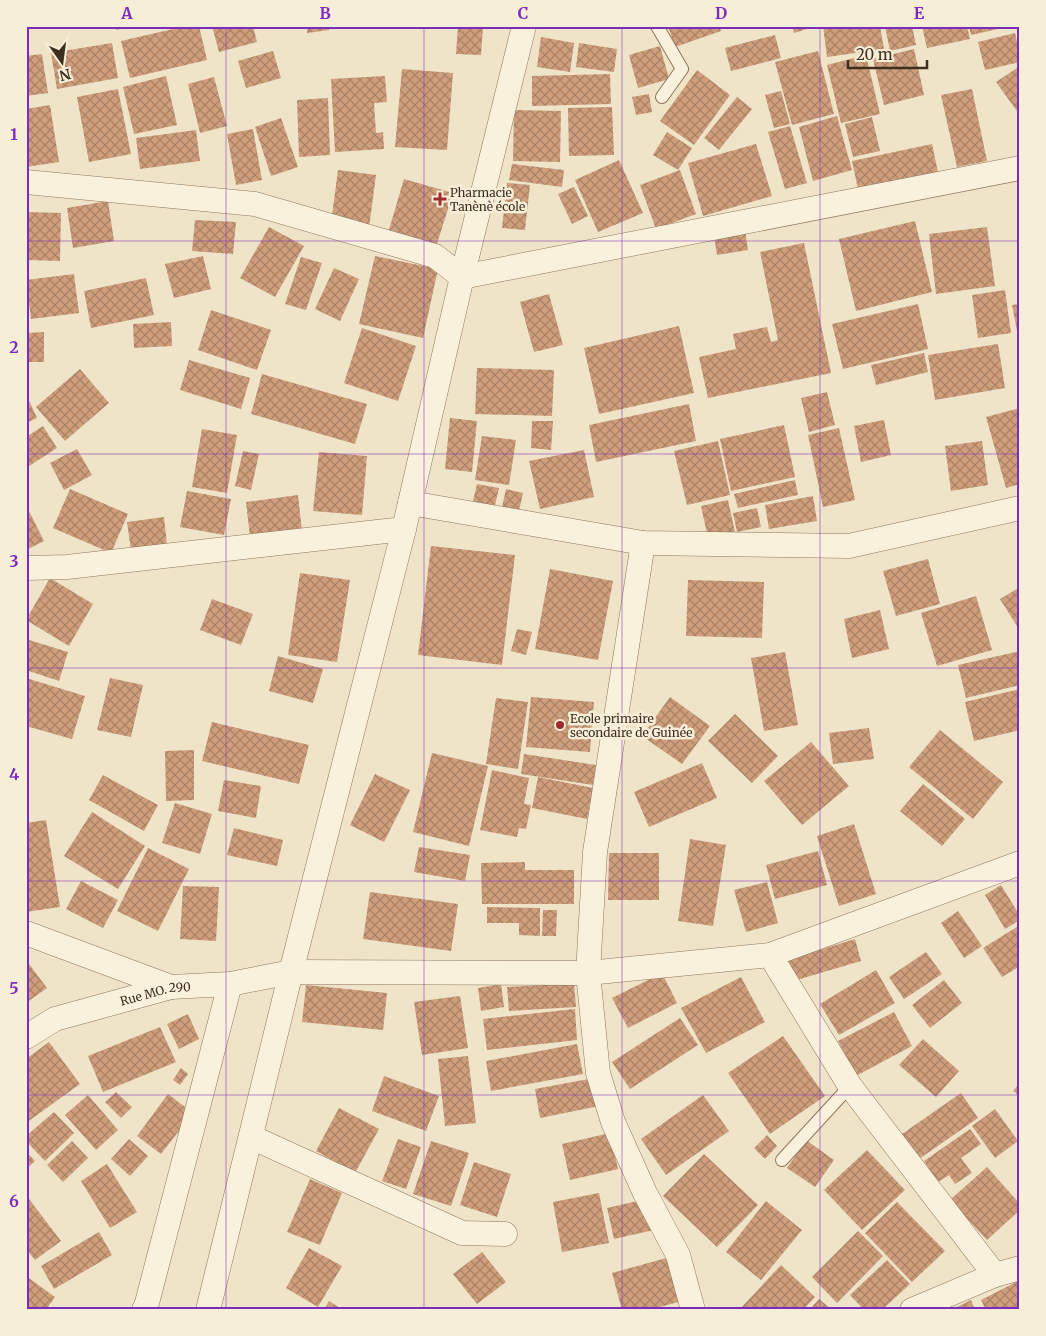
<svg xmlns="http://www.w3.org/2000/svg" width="1046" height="1336" font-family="Merriweather,serif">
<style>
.building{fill:url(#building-cross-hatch)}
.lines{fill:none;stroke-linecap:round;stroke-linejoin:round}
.service-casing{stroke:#8d765c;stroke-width:14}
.minor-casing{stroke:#8d765c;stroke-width:25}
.service{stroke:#faf1dc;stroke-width:12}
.minor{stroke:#faf1dc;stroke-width:24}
.grid{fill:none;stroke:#7b2cbf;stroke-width:1;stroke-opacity:0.55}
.poi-dot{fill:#9e2a2b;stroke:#f7eed8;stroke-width:2}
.labels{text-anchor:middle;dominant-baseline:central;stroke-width:5;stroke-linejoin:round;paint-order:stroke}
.poi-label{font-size:12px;fill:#3d2e20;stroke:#f7eed8;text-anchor:start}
.street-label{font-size:12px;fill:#3d2e20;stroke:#f7eed8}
.neatline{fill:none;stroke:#7b2cbf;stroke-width:2}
.grid-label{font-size:16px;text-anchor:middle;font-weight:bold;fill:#7b2cbf}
</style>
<defs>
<pattern id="building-cross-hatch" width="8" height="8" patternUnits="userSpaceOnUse" patternTransform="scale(1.25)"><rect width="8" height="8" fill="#cf9f7d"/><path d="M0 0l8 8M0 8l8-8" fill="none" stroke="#a98266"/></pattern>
</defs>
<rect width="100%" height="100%" fill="#f0e4c8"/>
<!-- building -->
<path class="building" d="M116,26H129V27L116,30Z
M186,26H199L207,60L130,78L121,41Z
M212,26H253L257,42L219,52Z
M307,26H329V30L307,33Z
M458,26L483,27L481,55L456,54Z
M668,26H719L721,31L675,47Z
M792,26H813V27L794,33Z
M823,26H880L884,49L827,57Z
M885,26H912L916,45L890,51Z
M922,26H967L970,39L927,48Z
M969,26H1007V27L971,35Z
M1015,33L1020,55V62L985,70L978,42Z
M775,35L781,58L731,71L725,48Z
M541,37L574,43L570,72L537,67Z
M112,43L118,78L57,89L51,53Z
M579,43L617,49L614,72L576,67Z
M660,46L669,79L638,88L629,55Z
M914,49L924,95L884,105L873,59Z
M273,51L281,78L246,88L238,61Z
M818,51L834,114L792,125L775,62Z
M42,54L48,93L26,96V56Z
M866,55L880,114L841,123L827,65Z
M1020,66V113L1019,114L996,82Z
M402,69L453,73L447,150L395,147Z
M697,70L730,95L694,145L660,121Z
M610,74L611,104L532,106V76Z
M166,76L177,125L134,134L123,87Z
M385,76L387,102L374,103L376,133L383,132L384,149L335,152L331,79Z
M214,77L227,126L200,133L188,84Z
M118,89L131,154L89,162L77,97Z
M972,89L987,161L957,167L941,95Z
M781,91L790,124L774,128L765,95Z
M649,94L652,112L636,115L632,97Z
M737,97L752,109L719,150L704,138Z
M328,98L330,155L299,157L297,100Z
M50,105L59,162L26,167V109Z
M612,107L614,155L569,156L568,108Z
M514,110L561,111L560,162L513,161Z
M837,116L852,170L813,181L799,127Z
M872,117L880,151L853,157L845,124Z
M281,118L298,167L271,176L255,127Z
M790,126L807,183L785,189L768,132Z
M253,129L262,180L236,185L227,134Z
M196,130L200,161L140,169L136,138Z
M667,132L692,148L678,170L653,155Z
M756,144L772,196L703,216L688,163Z
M932,144L939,177L859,194L852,161Z
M619,160L643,213L598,232L575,180Z
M512,164L564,170L562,187L509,180Z
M338,170L376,175L369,228L331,223Z
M680,170L696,214L656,229L640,185Z
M404,179L453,193L436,247L388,233Z
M507,183L530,185L525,230L502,228Z
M574,187L588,216L572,224L558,194Z
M108,201L114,241L73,248L67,208Z
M26,212L61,213L60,261L26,260Z
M195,220L236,222L233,254L192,251Z
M915,221L932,292L856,311L839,239Z
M269,227L304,246L275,297L240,278Z
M987,227L995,286L936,294L929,234Z
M745,230L748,250L717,255L714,236Z
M804,243L831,373L708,398L699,357L736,349L733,334L767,327L771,342L778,340L760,252Z
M203,256L211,289L174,298L165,264Z
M375,256L438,269L423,338L359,324Z
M301,257L322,263L306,310L285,304Z
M334,268L359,279L340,321L315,309Z
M74,274L79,313L31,319L26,280Z
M146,278L154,315L91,328L84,291Z
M1005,290L1011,333L978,338L972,295Z
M549,294L563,345L534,352L520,302Z
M918,304L928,349L843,369L832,324Z
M1020,304V336H1018L1012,305Z
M211,310L271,330L257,370L198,350Z
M171,322L172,346L134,348L133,324Z
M679,326L694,393L599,414L584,348Z
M362,328L416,346L398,401L344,383Z
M44,332V362H26V333Z
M998,344L1005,388L935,400L928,355Z
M924,353L928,372L876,385L871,365Z
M189,360L250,378L241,409L180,390Z
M477,368L554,370L552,416L475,414Z
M80,369L109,403L65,441L36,407Z
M262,374L367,404L355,444L251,414Z
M827,392L835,425L809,432L801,398Z
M26,394L37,418L26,423Z
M689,404L696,441L596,462L589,425Z
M1020,408V484L1006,488L986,417Z
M450,418L477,421L472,472L445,469Z
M884,420L891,455L861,462L854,426Z
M532,421H553L551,450L531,448Z
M784,425L795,477L731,491L720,439Z
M43,426L57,448L26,468V437Z
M839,428L855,500L823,507L808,435Z
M202,429L237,435L227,493L192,487Z
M482,436L516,440L509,485L475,480Z
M718,441L730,495L687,505L674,451Z
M982,441L988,485L951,491L945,446Z
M77,449L92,475L64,490L50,463Z
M584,450L594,497L540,509L529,461Z
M243,451L259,454L251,490L235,486Z
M319,452L367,456L362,515L313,511Z
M795,480L798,495L738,508L734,494Z
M477,484L499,488L493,514L471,509Z
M70,489L128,514L111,553L53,528Z
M506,489L523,493L519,511L502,507Z
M187,491L231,499L224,535L180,527Z
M298,495L302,531L250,537L246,502Z
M813,496L817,521L769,529L765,505Z
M728,500L735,532L708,538L701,506Z
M26,505L44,541L26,550Z
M757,508L761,527L737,532L733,513Z
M164,517L167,545L131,550L127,522Z
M431,546L515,555L502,665L418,655Z
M928,559L940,604L896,616L883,571Z
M550,569L613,581L598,660L535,649Z
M300,573L350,580L337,662L288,655Z
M50,578L93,604L69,646L26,620Z
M688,580L764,582L762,638L686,636Z
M1020,587V631L1000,599Z
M976,596L992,650L937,666L921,613Z
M212,599L253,614L241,645L200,630Z
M880,610L889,649L852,658L844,619Z
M517,629L532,632L526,655L511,651Z
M26,639L68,652L59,681L26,670Z
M1020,651V685L966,698L958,665Z
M785,652L798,725L764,731L751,658Z
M278,656L323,669L313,703L269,691Z
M26,678L85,696L72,739L26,726Z
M110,678L143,685L131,737L97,730Z
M1020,689V730L974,741L965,702Z
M531,697L594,702L590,752L526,747Z
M670,697L710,726L682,764L642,736Z
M496,698L528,702L518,769L486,764Z
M735,714L778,756L752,783L708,741Z
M212,722L309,745L299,784L202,761Z
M869,728L874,759L833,764L829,733Z
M940,730L1003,782L973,819L909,767Z
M811,742L849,786L802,825L764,781Z
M194,750V800L166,801L165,751Z
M432,753L488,766L469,846L413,832Z
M524,754L596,765L593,785L521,774Z
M702,763L717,798L649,827L634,792Z
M492,770L529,778L524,804L531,805L526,829L519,828L517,837L480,830Z
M375,774L410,790L384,842L350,825Z
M103,775L158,805L144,831L89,800Z
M538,777L593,788L587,819L532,808Z
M224,780L261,786L256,818L218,811Z
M923,784L965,819L942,846L900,811Z
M175,803L212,814L200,854L162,843Z
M92,812L145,846L118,889L64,856Z
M46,820L60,907L26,912V823Z
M854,824L876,894L839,906L817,836Z
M234,828L283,840L277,866L227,855Z
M690,839L726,845L713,926L678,921Z
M419,847L470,855L465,881L414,872Z
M148,848L189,869L158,931L117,911Z
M818,851L827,885L775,899L766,865Z
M609,853H659V900H608Z
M525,862V870H574V904H482L481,863Z
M81,881L118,900L103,928L66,909Z
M767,882L778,923L746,932L734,890Z
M1001,885L1020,916V920L1005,929L985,895Z
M183,886L219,887L216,941L180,939Z
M370,892L458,904L451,951L363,939Z
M487,907L540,908V936L519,935V923H487Z
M543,910H557L556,936H542Z
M958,911L982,946L964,958L941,923Z
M1020,925V966L1002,977L983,948Z
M855,939L861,961L790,982L784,961Z
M926,952L942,974L904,999L889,977Z
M26,960L47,988L26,1003Z
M876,970L895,1003L839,1035L820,1004Z
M662,973L677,1003L628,1028L612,998Z
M741,977L765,1022L706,1053L681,1008Z
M944,980L962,1003L930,1028L912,1005Z
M574,983L576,1007L509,1011L507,987Z
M501,984L504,1007L481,1011L478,988Z
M306,985L387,993L383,1030L302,1022Z
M460,996L468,1048L422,1055L414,1002Z
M575,1009L577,1040L487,1050L483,1019Z
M894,1012L912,1046L856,1076L838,1041Z
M188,1014L199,1039L179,1049L167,1024Z
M680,1018L698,1045L630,1089L612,1062Z
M160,1027L176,1062L103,1092L88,1056Z
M783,1036L825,1096L770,1134L728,1073Z
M923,1039L959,1071L936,1097L899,1065Z
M49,1042L80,1084L26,1123V1059Z
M577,1044L583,1074L491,1091L486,1061Z
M468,1056L476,1123L445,1126L438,1059Z
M181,1068L188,1074L180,1085L173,1080Z
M384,1076L439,1096L426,1131L372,1111Z
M594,1078L599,1106L540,1118L535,1089Z
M1020,1083V1096L1013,1091Z
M116,1092L132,1107L121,1118L105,1102Z
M961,1093L978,1118L919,1159L902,1134Z
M168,1094L193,1113L161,1154L137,1136Z
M88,1095L118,1130L96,1150L65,1115Z
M703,1095L729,1131L666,1175L641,1139Z
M339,1108L379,1129L355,1173L316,1151Z
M995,1109L1018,1141L995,1158L972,1126Z
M54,1112L74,1133L45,1161L26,1141V1136Z
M970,1129L981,1144L961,1158L972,1173L955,1184L949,1175L938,1182L924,1161Z
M610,1133L618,1169L570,1180L562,1144Z
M767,1135L777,1146L765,1159L754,1148Z
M129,1139L148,1156L130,1176L111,1159Z
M398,1139L421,1147L406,1189L382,1181Z
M806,1140L834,1160L815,1187L787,1168Z
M72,1141L88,1158L63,1182L47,1165Z
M431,1141L469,1153L451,1206L413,1194Z
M867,1150L905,1190L862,1230L824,1190Z
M26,1151L35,1161L26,1169Z
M704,1154L758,1205L717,1247L663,1196Z
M474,1162L511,1174L497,1217L460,1205Z
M107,1164L137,1212L110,1228L81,1181Z
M987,1167L1020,1204V1210L987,1240L950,1200Z
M310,1179L342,1193L320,1245L287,1232Z
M599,1193L609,1243L562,1252L553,1202Z
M26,1195L61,1241L35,1260L26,1249Z
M646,1199L654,1230L614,1239L607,1208Z
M766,1201L802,1230L761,1280L726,1252Z
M897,1202L945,1251L912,1282L865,1233Z
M858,1231L883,1256L837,1303L812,1277Z
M99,1232L112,1255L54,1289L41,1266Z
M309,1248L342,1266L318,1307L286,1288Z
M482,1252L506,1282L477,1304L453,1274Z
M670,1257L682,1301L649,1310H622L612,1273Z
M887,1260L910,1284L882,1310H864L850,1295Z
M781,1265L815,1297L803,1310H739Z
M26,1276L55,1297L46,1310H26Z
M1020,1280V1310H986L981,1300Z
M819,1299L832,1310H809Z
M971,1300L975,1310H951Z
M329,1301L343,1310H324Z"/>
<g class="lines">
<!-- service casing -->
<g class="service-casing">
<path id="service" d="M657,26L682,69L662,97
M782,1160L850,1086"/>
</g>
<!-- minor casing -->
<g class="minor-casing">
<g id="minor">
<path d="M26,182L255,204L435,256L462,277L1020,168"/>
<path d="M410,503L643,543L849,546L1020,508"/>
<path d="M643,543L595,852L588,973L598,1073L613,1122L645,1193L678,1255L693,1310"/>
<path d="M26,568L67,567L404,529"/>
<path d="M26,933L171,987"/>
<path d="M770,955L850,1086L995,1275"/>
<path id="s1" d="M26,1037L55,1019L171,987L230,984L291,972L588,973L770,955L1020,863"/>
<path d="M251,1137L462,1233L505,1234"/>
<path d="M144,1310L147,1303L230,984"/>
<path d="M208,1310L291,972L404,529L462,277L524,26"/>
<path d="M912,1310L995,1275L1020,1268"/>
</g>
</g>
<!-- service -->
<use href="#service" class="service"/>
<!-- minor -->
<use href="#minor" class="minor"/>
</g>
<!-- grid -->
<path class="grid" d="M226,26V1310M424,26V1310M622,26V1310M820,26V1310M26,241H1020M26,454H1020M26,668H1020M26,881H1020M26,1095H1020"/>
<!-- markers -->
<g class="poi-dot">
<path d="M437.5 191.5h5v5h5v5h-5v5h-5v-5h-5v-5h5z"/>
<circle cx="560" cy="725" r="5"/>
</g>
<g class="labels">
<!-- poi labels -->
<g class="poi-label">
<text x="450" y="192">Pharmacie<tspan x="450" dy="14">Tanènè école</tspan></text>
<text x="570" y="718">Ecole primaire<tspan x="570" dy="14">secondaire de Guinée</tspan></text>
</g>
<!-- street labels -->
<g class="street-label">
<text stroke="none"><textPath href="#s1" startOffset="138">Rue MO. 290</textPath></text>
</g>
</g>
<!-- border -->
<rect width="1046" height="1336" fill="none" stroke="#f7eed8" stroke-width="55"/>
<!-- north arrow -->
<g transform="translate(62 62) rotate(166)" stroke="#f7eed8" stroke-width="4" paint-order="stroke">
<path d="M0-4L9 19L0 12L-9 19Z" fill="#3d2e20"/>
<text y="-8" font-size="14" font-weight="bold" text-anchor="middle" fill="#3d2e20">N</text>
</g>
<!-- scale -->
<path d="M848 60v8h79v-8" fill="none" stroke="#3d2e20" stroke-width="2.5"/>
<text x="856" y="60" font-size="15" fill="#3d2e20" stroke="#f7eed8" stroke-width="4" paint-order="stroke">20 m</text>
<rect x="28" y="28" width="990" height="1280" class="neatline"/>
<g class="grid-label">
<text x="127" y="19">A</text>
<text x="325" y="19">B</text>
<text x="523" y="19">C</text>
<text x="721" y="19">D</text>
<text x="919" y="19">E</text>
<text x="14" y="140">1</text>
<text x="14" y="353">2</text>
<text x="14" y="567">3</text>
<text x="14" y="780">4</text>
<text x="14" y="994">5</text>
<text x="14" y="1207">6</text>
</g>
</svg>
